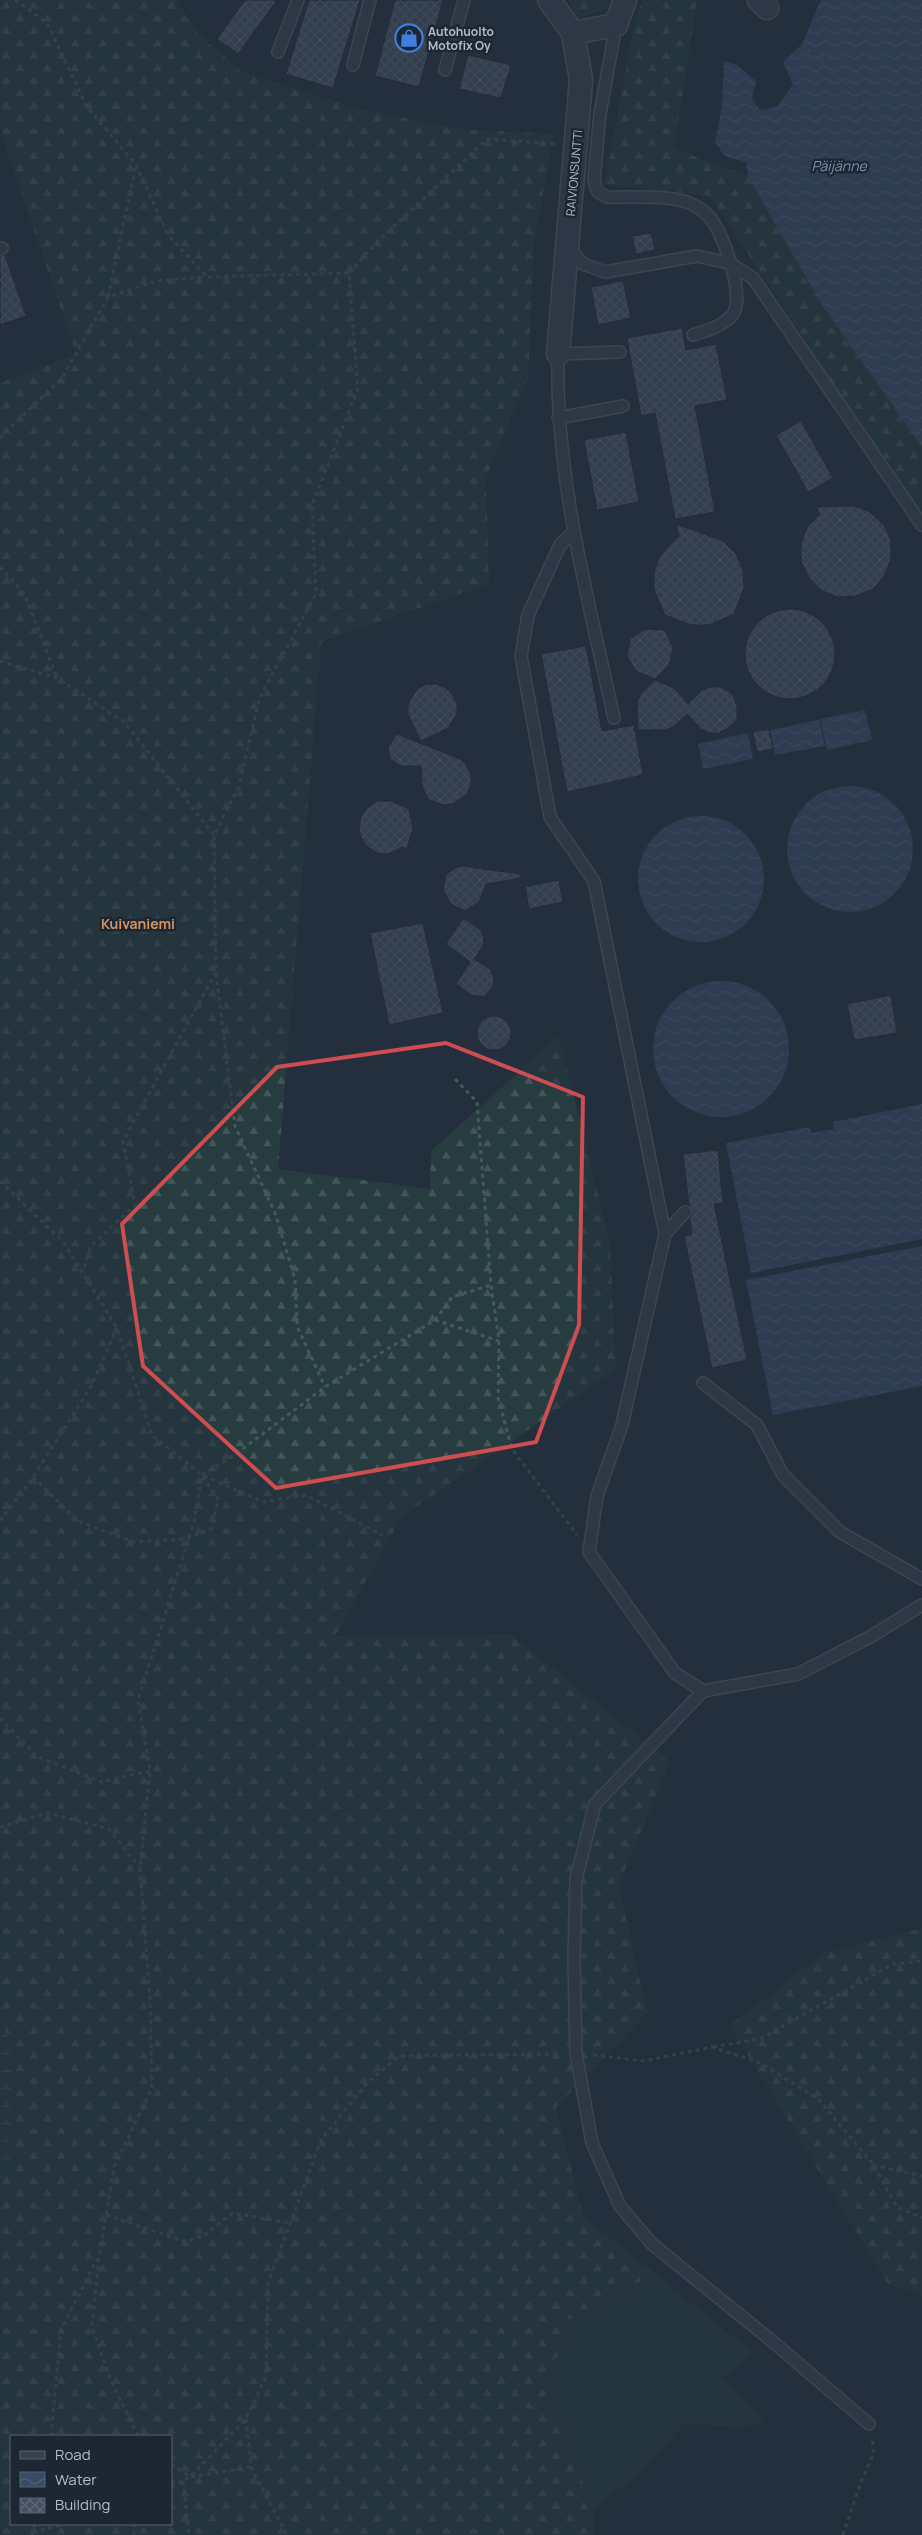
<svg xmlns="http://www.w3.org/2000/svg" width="922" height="2535" font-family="Manrope,sans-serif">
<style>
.grass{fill:#263c3f}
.forest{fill:url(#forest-firs);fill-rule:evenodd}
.wetland{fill:url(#wetland-marsh)}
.water{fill:url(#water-waves)}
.building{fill:url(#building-cross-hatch);stroke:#1f2835}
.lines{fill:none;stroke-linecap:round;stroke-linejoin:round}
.lane-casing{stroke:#565f6c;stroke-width:14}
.street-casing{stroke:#565f6c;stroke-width:25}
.path{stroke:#44595c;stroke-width:3;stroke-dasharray:4 4;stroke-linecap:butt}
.lane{stroke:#38414e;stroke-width:11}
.street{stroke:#38414e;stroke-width:22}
.marked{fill:none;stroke:#ce4d50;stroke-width:4;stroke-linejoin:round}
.labels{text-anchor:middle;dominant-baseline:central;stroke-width:5;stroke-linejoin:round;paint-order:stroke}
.poi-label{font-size:12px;font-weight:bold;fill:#b4bcc9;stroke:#1d2633;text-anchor:start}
.street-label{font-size:12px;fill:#b4bcc9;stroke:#1d2633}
.water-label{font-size:14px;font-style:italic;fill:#7c92b1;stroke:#1d2633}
.neighbourhood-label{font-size:14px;font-weight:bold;fill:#d59563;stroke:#1d2633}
</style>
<defs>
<pattern id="forest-firs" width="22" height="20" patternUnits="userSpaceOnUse" patternTransform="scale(1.25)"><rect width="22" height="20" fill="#263c3f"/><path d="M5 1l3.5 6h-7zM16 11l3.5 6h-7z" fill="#435659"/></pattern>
<pattern id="wetland-marsh" width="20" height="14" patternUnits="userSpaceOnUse" patternTransform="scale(1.25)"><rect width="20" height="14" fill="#263c3f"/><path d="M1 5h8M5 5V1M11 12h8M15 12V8" fill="none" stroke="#435659"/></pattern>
<pattern id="water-waves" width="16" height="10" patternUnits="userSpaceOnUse" patternTransform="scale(1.25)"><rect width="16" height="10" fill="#394c67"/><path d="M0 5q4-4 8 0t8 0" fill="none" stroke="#53647b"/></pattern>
<pattern id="building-cross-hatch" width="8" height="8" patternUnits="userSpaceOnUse" patternTransform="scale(1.25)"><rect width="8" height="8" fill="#455162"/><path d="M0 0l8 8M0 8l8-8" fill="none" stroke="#5d6877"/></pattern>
</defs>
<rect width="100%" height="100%" fill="#242f3e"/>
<!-- grass -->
<path class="grass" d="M654,2274L755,2354L723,2376L766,2420L743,2428L685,2423L635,2477L594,2509L546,2397L567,2320Z"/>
<!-- forest -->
<path class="forest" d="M0,0H175L198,34L242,72L355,108L460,129L554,134L534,243L528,378L486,478L489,584L321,642L278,1169L430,1189L431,1151L559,1036L610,1242L616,1369L402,1517L335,1636L510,1634L670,1762L619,1885L647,2013L556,2107L584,2217L755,2354L654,2274L567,2320L546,2397L594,2509V2535H0V383L76,354L0,129ZM11,2436H171V2524H11Z
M569,0H609L606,9L578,18Z
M643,0H697L674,149L748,176L820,302L922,447V529L790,316L709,196L605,184L635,19Z
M922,1928V2296L887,2283L729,2024L750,2011L824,1953Z"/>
<!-- wetland -->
<path class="wetland" d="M0,2005L15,2071L9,2160L0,2181Z"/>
<!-- water -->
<path class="water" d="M821,0H922V447L820,302L748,176L746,162L725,156L715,143L722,106L724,61L737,65L756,81L752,98L760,110L777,107L793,84L783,62L802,44Z
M865,710L872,740L827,750L820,719Z
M819,720L825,746L775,755L770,730Z
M748,733L753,759L703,769L698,744Z
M787 849a63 63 0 1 1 126 0a63 63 0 1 1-126 0Z
M638 879a63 63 0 1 1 126 0a63 63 0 1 1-126 0Z
M653 1049a68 68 0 1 1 136 0a68 68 0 1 1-136 0Z
M922,1104V1239L751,1273L726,1143L809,1127L811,1133L834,1129L833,1122Z
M922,1246V1386L773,1415L746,1280Z"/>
<!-- building -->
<path class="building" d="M245,0H277L238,54L217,39Z
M309,0H360L333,88L286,74Z
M395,0H443L419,87L375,76Z
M468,55L511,65L501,98L459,89Z
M651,233L655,250L636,254L632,236Z
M5,255L26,316L0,325V256Z
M623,281L631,318L598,325L591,287Z
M682,328L686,350L716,344L727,400L695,406L715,512L675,519L655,413L641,416L627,338Z
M801,421L833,478L808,492L776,435Z
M626,432L639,502L597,510L584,440Z
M854,506L870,512L884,525L891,541V559L884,576L873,589L856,596L838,597L822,591L809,578L801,561V544L807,527L820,514L816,507Z
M676,524L723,541L736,554L743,570L744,588L734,614L709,625H691L665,615L654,590V572L660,556L679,536Z
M745 654a45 45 0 1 1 90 0a45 45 0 1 1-90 0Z
M645,629L665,630L673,648L669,665L655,679L636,671L627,656L630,639Z
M586,646L602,731L634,725L643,775L567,792L541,654Z
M655,680L674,688L688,704L702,690L710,687H720L732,693L737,706V720L727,729L718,733H709L701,729L687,714L673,727L665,730H638L637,702L641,694Z
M427,684H436L446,688L452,694L457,704V713L448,728L421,741L408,715V704L417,689Z
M769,729L773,749L757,752L753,732Z
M397,734L460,759L466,765L471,775V784L467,794L453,804L442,805L428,799L422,786L421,766H401L390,759L388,747Z
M378,801H391L409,809L413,829L406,851L403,847L388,854L377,853L368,847L361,838L359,828L361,817L367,808Z
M462,866L521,874V878L486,884L479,902L465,911L451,904L443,890L446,875L453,869Z
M559,880L563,902L529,909L525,887Z
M463,918L480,929L484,937L483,946L474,959L490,969L494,977L493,986L484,997L471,995L456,984L470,962L446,944Z
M423,923L443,1013L389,1025L370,933Z
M891,995L897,1033L854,1040L847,1004Z
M477 1033a17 17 0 1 1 34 0a17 17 0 1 1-34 0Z
M718,1150L723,1203L714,1204L747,1360L712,1368L684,1236L692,1234L690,1218L692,1213L689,1206L683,1154Z"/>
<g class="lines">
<!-- lane casing -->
<g class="lane-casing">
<path id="lane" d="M616,25L600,114L594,180L597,191L606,197C631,198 676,193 697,207C702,210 708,215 711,219C724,236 745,295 733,314C724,326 706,331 693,335
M278,52L298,0
M353,65L370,0
M445,70L464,0
M568,247L583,264L605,272L697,256L729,263L753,278L922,525
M0,249L2,248
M558,418L623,406
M573,532L560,545L528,615L521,656L550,817L594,881L665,1234L685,1212
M614,718C588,598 555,477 558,354L620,352
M665,1234L622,1425L597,1496L589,1552L675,1673L703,1691
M703,1383L757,1425L783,1475L840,1532L922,1579
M869,2424L772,2341L652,2244L620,2206L592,2143L576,2053L574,1958L576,1879L595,1804L703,1691L798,1674L870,1637L922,1605"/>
</g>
<!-- street casing -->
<g class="street-casing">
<path id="street" d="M549,0L573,33L581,80L558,354
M759,0L767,8
M573,33L616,25L625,0"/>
</g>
<!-- path -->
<path class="path" d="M15,0L47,23L87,107L136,165L168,235L207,277L349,273L358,389L312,505L316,594L259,699L239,786L214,835L216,972L123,1141L135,1205L91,1246L83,1272
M802,44L896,128
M349,273L374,245L487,139L556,144
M108,297L136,166
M0,438L62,378L108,297L156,281L206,277
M0,567L24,593L57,678
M0,661L57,678L124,722L214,835
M216,973L235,1126L275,1213L295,1279L297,1326L325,1387
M455,1079L477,1102L491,1285L499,1341L498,1398L512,1449L577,1535
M0,1181L64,1243L117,1328L152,1435L202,1475L263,1502L306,1495L382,1535
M435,1320L499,1341
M33,1477L78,1521L134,1542L187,1539L212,1528L218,1498L202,1476
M0,1521L33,1477L90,1388L117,1328
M0,1718L36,1756L102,1782L150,1771
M0,1827L48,1813L109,1829L140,1868
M713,2047L760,2039L893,1964L922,1961
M593,2055L644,2061L712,2047L761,2063L818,2099L873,2164L897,2207L922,2218
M873,2165L922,2176
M106,2215L187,2242L206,2234L232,2213L290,2223
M246,2419L251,2467L287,2535
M51,2436L61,2330L97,2259
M138,2436L110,2379L92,2326L99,2256L114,2167L152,2088L150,1998L140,1869L150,1771L138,1700L194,1522L202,1475L236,1454L325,1387L435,1320L452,1297L491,1285
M171,2464L190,2477L251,2467
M183,2481L189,2535
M171,2487L190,2477L246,2419L266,2376L268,2283L321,2140L367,2083L399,2056L561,2054
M33,2532L66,2524
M32,2535L35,2524
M134,2535L135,2524
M843,2535L861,2482L874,2453L872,2439"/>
<!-- lane -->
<use href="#lane" class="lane"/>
<!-- street -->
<use href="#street" class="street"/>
</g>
<!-- marked area -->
<path d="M0 0H922V2535H0ZM446,1043L583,1097L579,1325L536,1442L276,1488L143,1366L122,1224L277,1067Z" fill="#242f3e" fill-opacity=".55" fill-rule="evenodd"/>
<path class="marked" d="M446,1043L583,1097L579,1325L536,1442L276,1488L143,1366L122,1224L277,1067Z"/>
<!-- icons -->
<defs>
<g id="shop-ring" transform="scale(1.4375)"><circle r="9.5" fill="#1d2633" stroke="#3f7fe0" stroke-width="1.5"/><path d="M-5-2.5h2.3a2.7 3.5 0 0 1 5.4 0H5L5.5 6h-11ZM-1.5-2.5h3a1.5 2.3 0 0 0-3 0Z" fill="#3f7fe0"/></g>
</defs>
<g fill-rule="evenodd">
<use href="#shop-ring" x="409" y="38"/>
</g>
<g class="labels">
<!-- poi labels -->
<g class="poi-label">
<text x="428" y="31">Autohuolto<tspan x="428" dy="14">Motofix Oy</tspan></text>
</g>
<!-- street labels -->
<g class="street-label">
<text transform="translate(574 173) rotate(-85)">RAIVIONSUNTTI</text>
</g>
<!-- water labels -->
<g class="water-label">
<text x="839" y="165">Päijänne</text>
</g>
<!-- neighbourhood labels -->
<g class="neighbourhood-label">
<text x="138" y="923">Kuivaniemi</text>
</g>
</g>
<!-- legend -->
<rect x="10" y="2435" width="162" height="90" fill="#1d2633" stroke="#59626f"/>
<rect x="20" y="2451" width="25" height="8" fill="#38414e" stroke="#59626f"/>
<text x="55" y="2460" font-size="15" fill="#b4bcc9">Road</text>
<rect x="20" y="2472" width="25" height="15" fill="url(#water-waves)" stroke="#59626f"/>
<text x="55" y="2485" font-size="15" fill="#b4bcc9">Water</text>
<rect x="20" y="2498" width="25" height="15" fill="url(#building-cross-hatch)" stroke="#59626f"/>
<text x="55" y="2510" font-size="15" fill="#b4bcc9">Building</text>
</svg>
